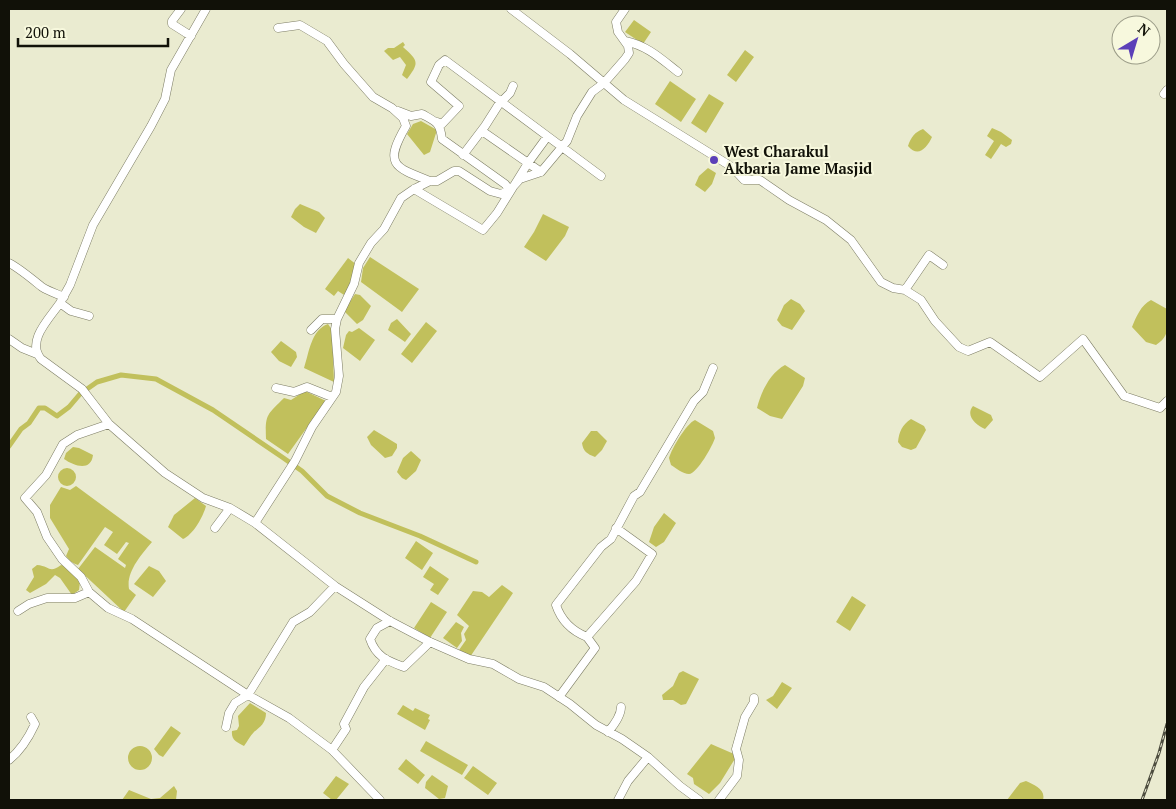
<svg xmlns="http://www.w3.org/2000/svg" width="1176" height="809" font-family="'PT Serif',serif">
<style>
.water{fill:#c1c05c}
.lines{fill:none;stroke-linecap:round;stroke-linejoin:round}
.canal{stroke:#c1c05c;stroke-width:5}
.minor-casing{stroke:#7d7d65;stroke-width:9}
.minor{stroke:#fff;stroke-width:8}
.rail-casing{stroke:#4d4d3f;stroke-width:3}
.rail{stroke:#f7f8dd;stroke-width:1;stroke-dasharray:4;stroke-linecap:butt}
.poi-dot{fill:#5c40b8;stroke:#f7f8dd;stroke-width:2}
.labels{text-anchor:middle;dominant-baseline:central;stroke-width:4;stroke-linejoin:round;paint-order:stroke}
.poi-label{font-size:15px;font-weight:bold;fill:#111108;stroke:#f7f8dd;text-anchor:start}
</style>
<rect width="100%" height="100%" fill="#eaebd0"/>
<!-- water -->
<path class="water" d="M634,20L651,32L643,44L625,32Z
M403,42L405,45L403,47C419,61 419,63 407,79L402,75L406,65L400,57L393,60L384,51L388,48H394Z
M745,50L754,57L736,82L727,75Z
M670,81L696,99L681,122L655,104Z
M709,94L724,103L706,133L691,123Z
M421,121L437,130L430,152L424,155L407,134L413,124Z
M992,128L1001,132L1012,140L1011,144L1006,147L1001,144L991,159L985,155L994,141L987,136Z
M923,129L932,137C927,148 918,158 908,146C911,137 915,132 923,129Z
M708,168L716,173L712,184L705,192L695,185L699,176Z
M300,204L319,212L325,218L316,233L304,227L291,217L295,209Z
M543,214L569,227L565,236L546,261L524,247L534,232Z
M370,257L419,289L402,312L361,282L363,268Z
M348,258L357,265L351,284L344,295L338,291L334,296L325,289Z
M355,294L360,295L371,306L363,320L357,324L344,311Z
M791,299L800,304L805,311L792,330L782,326L777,320L784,305Z
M1151,300L1167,309C1167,326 1171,335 1156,345L1146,342L1132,327C1136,317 1141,305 1151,300Z
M397,319L411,334L405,342L388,330L391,323Z
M426,322L437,331L412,363L401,354Z
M328,324L332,330L334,382L304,368C309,353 311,330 328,324Z
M359,328L375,340L360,361L343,348L346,335L349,331L352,332Z
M281,341L296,352L297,357L291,367L279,361L271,352Z
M785,365L805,378L803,386L782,419L770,416L757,408C761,392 770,373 785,365Z
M305,391L326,401L288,454L266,439C265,414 267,415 284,398L291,400Z
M973,406L991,415L993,420L985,429C976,425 965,416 973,406Z
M911,419L924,426L926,430L916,448L911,450L902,447L898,442C899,432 902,425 911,419Z
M695,420L713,431L715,438C713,445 697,474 689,474C683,474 676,468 671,465L669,458C672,448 686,424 695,420Z
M374,430L397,444V448L392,456L385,458L371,445L367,437Z
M591,431H597L607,441L602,450L595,457C587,454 583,451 582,443Z
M73,447L79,448L93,455C91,472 74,466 64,459L66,453Z
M411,451L421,460L416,471L406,480L402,478L397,472L403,458Z
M58 477a9 9 0 1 1 18 0a9 9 0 1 1-18 0Z
M76,486L152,542C141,555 126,572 129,589L136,595L124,612L78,569L95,547L125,568L126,565L118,559L129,543L126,542L117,554L104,545L113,532L105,527L78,565C72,563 70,561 66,556L69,549L50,518V505L61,487L70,490Z
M195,498L206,506C203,517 193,535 183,539L168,527L174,515Z
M664,513L676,523L664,542L656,547L649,542L654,527Z
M416,541L433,553L422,570L405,558Z
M37,565C50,566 49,574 61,565L65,566L80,582L79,590L72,595L60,578L55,575L46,584L30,593L26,590L34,577L32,569Z
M149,566L159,571L166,581L153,597L134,584Z
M430,566L449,579L438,595L430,590L434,584L423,577Z
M502,585L513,593L470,657L459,650L466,640L464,634L469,626L457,615L473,591L482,592L489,597Z
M852,596L866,605L850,631L836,622Z
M431,602L447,612L430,638L414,628Z
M456,622L464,627L461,633L462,641L457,648L443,638Z
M683,671L699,679L686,704L681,705L673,700H663L662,695L673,686L679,673Z
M782,682L792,688L777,709L766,700L773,696Z
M250,703L266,713C266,723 260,727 254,732C250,736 247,742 244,746C237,742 231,740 232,731L237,730L239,726L238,716Z
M403,705L413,711L415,708L430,715L428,719L430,720L425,730L397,714Z
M171,726L181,733L163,757L159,755L154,749Z
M426,741L468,765L462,775L420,751Z
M711,744L734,754L736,757L720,783L709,794L694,784L693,778L687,774Z
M128 758a12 12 0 1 1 24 0a12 12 0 1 1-24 0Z
M406,759L425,775L418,784L398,769Z
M473,766L497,783L488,795L464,778Z
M432,775L448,786L445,798L439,799L425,788L426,782Z
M336,776L349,784L336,800H332L323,793Z
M1026,781C1034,785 1046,789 1043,800H1007L1020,783Z
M174,786L177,791L176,800H122L129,790L151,799L160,798Z"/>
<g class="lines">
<!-- canal -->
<path class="canal" d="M9,446L21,429L29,423L39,408H45L57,416L69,407L80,394L97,382L121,375L156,379L213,410L282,457L302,471L327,496L360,513L420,536L476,562"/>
<!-- minor casing -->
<g class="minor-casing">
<path id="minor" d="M181,9L172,21V24L191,36
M511,9L570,54L624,100L732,167L744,180H760L789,200L826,220L851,240L881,282L893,288L905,290L921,300L935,321L959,347L968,351L990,342L1040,377L1083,339L1124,396L1160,408L1167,401
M278,28L300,25L327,41L344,64L373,97L392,108L403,118L406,126C384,164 393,167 430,181
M625,41C648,46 660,58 678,72
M1164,94L1167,90
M398,111L411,116L422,114C436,122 440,122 442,139L505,184L510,190
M437,122L442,124L459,106L431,82L439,65L445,60L601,176
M482,131L541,172
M463,155L485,126L499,104L510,93L513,86
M414,189L483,230L497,213L528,163L547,137
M9,263C19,268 32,279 42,287C48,291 57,294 64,297
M905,290L929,255L943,265
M60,303L70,285L93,225L151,126L165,99L171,70L206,9
M89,316L71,311L60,303C49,319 26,341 41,359L82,389L109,424L165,473L203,498L230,508L255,523L295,461L312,427L336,392L339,376L335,329L337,319
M311,330L322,319H337L354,284L359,263L371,243L384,229L401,198L414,189L430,181H437L454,171H459L490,191L501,194L510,190L520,179L541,172L567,141L577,116L592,92L604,83L625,59L629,53L628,46L618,32L616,22L625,9
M9,339L22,348L37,354
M276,388L294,392L307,387L332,397
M255,523L335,586L390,621L430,642L469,659L493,664L519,679L544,687L570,704L596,725L622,739L648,757L680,786L699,800
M215,528L230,508
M89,592L108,608L132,619L248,695L289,718L332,750L380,800
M18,611L29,604L47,598H75L89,592L81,577L62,559L47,537L37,512L25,498L46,475L63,444L77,435L109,424
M390,621L377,628L370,639C376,657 388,661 404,667L430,642
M587,637C572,631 561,620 556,605L601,547L611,539L634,496L640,492L694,401L703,392L713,368
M559,697L595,648L587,637L636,581L652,554L616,528
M226,727L229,713L235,703L248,695L293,622L310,612L335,586
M608,732C614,725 621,716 621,707
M332,750L346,729L344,724L364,687L386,659
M9,760C20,751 29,737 35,724L31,717
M618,800L628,781L648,757
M719,800L737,776L739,760L736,749L745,717L754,702V698"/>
</g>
<!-- minor -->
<use href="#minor" class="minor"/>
<!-- rail casing -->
<g class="rail-casing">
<path id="rail" d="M1142,800L1159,753L1167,724"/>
</g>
<!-- rail -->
<use href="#rail" class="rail"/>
</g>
<!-- markers -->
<circle class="poi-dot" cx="714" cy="160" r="5"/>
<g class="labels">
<!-- poi labels -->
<g class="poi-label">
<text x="724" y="151">West Charakul<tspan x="724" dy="17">Akbaria Jame Masjid</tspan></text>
</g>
</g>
<!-- border -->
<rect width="1176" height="809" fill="none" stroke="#111108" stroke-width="20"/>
<!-- north arrow -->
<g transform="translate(1136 40) rotate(38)"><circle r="24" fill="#f7f8dd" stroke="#9b9c88"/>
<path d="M0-4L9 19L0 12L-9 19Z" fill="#5c40b8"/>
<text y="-8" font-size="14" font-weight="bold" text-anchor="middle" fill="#111108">N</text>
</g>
<!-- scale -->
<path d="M18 38v8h150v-8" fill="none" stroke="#111108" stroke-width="2.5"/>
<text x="25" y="38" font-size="15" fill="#111108" stroke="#f7f8dd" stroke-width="4" paint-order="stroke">200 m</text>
</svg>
